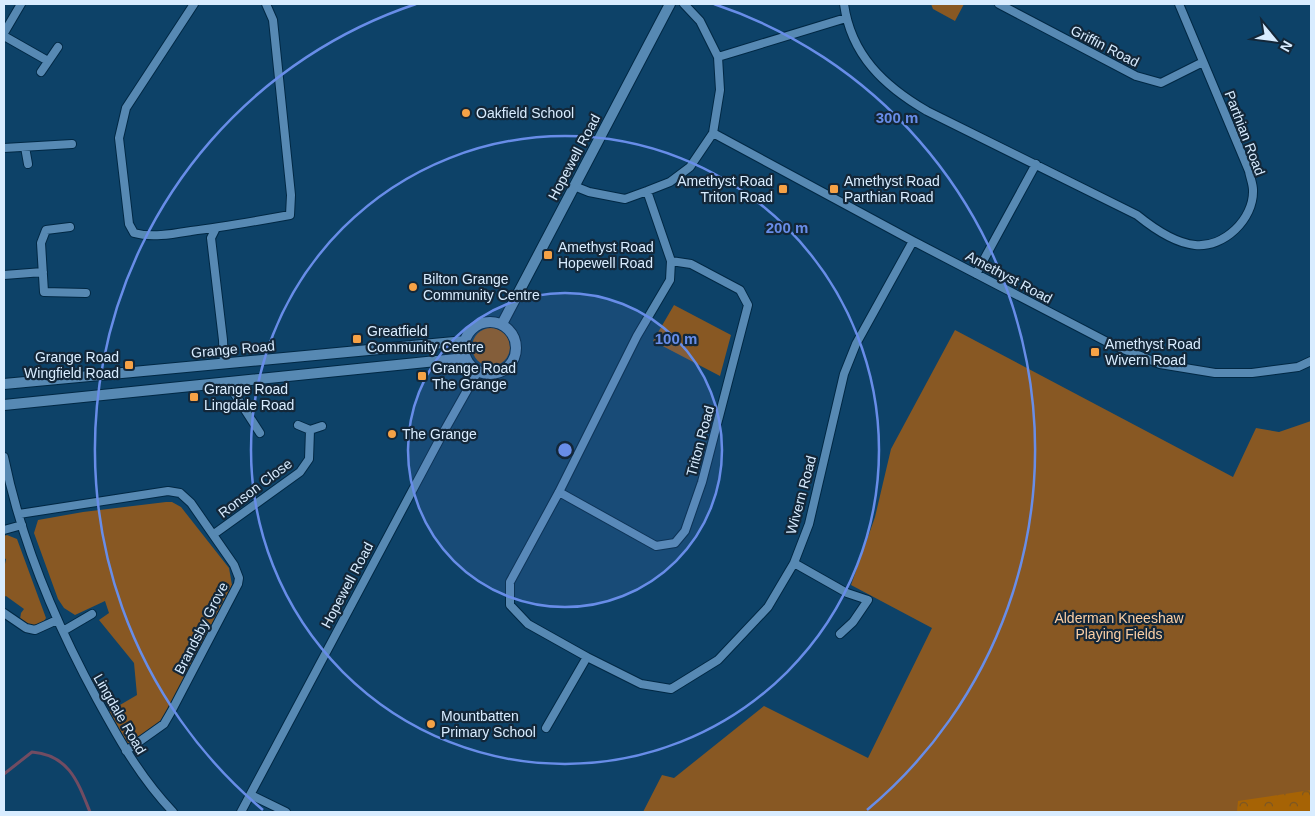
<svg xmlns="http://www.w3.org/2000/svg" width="1315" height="816" font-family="Helvetica,sans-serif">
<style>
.green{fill:#885823}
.forest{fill:url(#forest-crowns)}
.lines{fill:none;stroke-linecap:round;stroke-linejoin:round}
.stream{stroke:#724c62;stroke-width:3}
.minor-casing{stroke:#002844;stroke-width:10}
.tertiary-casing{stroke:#002844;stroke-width:12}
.minor{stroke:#5789b3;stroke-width:8}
.tertiary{stroke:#5789b3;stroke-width:10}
.ring{fill:none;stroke:#688de8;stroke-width:2.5}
.poi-dot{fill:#f6a246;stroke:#132739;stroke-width:2}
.labels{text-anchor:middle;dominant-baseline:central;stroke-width:4.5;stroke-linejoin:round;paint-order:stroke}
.street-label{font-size:14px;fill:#d8ecff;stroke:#132739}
.poi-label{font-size:14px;fill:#d8ecff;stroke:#132739;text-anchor:start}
.park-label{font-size:14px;fill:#fbcfa5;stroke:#132739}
.centre{fill:#688de8;stroke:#132739;stroke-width:2.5}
.ring-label{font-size:15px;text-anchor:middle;font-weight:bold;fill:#688de8;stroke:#132739;stroke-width:4.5;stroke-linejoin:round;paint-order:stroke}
</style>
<defs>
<pattern id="forest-crowns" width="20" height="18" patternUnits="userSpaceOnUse" patternTransform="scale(1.25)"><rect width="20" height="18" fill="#a66305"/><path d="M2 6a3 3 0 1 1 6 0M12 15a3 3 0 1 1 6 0" fill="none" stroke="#795625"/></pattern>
</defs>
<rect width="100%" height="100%" fill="#0d4268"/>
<!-- green -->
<path class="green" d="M931,4H964L955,21L933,9Z
M674,305L731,335L720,376L653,341Z
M472 347a19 19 0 1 1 38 0a19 19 0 1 1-38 0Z
M955,330L1233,477L1256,428L1279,432L1311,421V812H643L662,775L674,778L764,706L868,758L932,628L851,585L875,517L891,449Z
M166,502H172L181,507L229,568L232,585L161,723L128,748L108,712L137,695L134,663L99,620L109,613L105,601L75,615L64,608L58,599L34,533L38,520L83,512Z
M7,535L17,539L46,618C40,629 28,627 20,619L21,613L24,609L6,596L4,597V569L6,559L4,558V536Z"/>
<!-- forest -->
<path class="forest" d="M1311,790V812H1237L1238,801Z"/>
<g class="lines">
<!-- stream -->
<path class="stream" d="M4,774L32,752C69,755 78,782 90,812"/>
<!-- minor casing -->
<g class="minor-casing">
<path id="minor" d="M194,4L126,108L119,138L129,224L134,233C152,238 173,234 191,231C224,227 257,221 290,215L291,195L273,20L266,4
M844,4C851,55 884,86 927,111L1137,215C1153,228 1174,243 1195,245C1224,248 1254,219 1253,190C1253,184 1250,177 1249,171L1179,4
M999,4L1136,76L1161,83L1203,62
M4,33L21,4
M4,36L48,61
M718,57L846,18
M41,72L58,47
M713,133L913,241L1111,344L1160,364L1215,373H1252L1298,367L1311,361
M25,147L28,164
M4,148L72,144
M574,186L589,192L625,199L647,191L670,182L690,167L713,133L720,90L718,57L700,21L684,4
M647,191L671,261L670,280L637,336L559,492L510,582V605L528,624L587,657L641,684L671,689L718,660L768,607L794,563L809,524L844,374L856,344L913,241
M70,227L46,230L41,243L44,292L86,293
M216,228L211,238L223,340L224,364
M976,274L1036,164
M4,275L43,272
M227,382L260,433
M298,425L310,430L322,426
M4,457C21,541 56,624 97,699C120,741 140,777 173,812
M559,492L656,546L675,543L685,531L702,482L748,305L740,290L691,264L671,261
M19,514L168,491L180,493L191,503L234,565L239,578L238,584L171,712L164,724L126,751
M4,530L22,525
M214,534L300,472L309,459L310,430
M794,563L847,593L868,600L853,622L840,634
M4,613L26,628L35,630L57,620
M63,631L92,614
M546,728L587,657
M251,795L286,812
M241,812L443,433L478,371"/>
</g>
<!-- tertiary casing -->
<g class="tertiary-casing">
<path id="tertiary" d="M464 348a26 26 0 1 1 52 0a26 26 0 1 1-52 0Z
M502,324L670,4
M4,384L465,341
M4,405L466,358"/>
</g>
<!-- minor -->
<use href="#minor" class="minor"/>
<!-- tertiary -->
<use href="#tertiary" class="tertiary"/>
</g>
<!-- distance rings -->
<circle cx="565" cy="450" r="157" fill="#688de8" fill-opacity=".12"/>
<g class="ring">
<circle cx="565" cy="450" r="157"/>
<circle cx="565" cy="450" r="314"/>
<path d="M263 810A470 470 0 0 1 416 4M714 4A470 470 0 0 1 867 810"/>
</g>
<!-- markers -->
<g class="poi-dot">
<circle cx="466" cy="113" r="5"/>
<rect x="778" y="184" width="10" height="10" rx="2.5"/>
<rect x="829" y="184" width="10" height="10" rx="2.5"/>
<rect x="543" y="250" width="10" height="10" rx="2.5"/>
<circle cx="413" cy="287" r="5"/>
<rect x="352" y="334" width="10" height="10" rx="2.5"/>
<rect x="1090" y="347" width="10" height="10" rx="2.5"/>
<rect x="124" y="360" width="10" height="10" rx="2.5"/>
<rect x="417" y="371" width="10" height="10" rx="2.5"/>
<rect x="189" y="392" width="10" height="10" rx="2.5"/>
<circle cx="392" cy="434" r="5"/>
<circle cx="431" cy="724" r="5"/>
</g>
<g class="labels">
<!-- street labels -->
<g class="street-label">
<text transform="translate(1105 46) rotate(27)">Griffin Road</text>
<text transform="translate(1245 133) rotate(69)">Parthian Road</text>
<text transform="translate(574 157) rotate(-62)">Hopewell Road</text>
<text transform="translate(1009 277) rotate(28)">Amethyst Road</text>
<text transform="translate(233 349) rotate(-5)">Grange Road</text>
<text transform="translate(700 441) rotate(-75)">Triton Road</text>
<text transform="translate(255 488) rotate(-37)">Ronson Close</text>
<text transform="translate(801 495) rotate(-75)">Wivern Road</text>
<text transform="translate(347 585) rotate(-62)">Hopewell Road</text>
<text transform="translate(201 628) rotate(-63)">Brandsby Grove</text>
<text transform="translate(120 714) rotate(60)">Lingdale Road</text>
</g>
<!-- poi labels -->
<g class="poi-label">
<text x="476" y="113">Oakfield School</text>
<text x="773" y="181" text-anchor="end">Amethyst Road<tspan x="773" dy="16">Triton Road</tspan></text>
<text x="844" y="181">Amethyst Road<tspan x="844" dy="16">Parthian Road</tspan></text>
<text x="558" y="247">Amethyst Road<tspan x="558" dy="16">Hopewell Road</tspan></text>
<text x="423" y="279">Bilton Grange<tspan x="423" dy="16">Community Centre</tspan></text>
<text x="367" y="331">Greatfield<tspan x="367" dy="16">Community Centre</tspan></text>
<text x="1105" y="344">Amethyst Road<tspan x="1105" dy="16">Wivern Road</tspan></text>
<text x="119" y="357" text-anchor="end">Grange Road<tspan x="119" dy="16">Wingfield Road</tspan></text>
<text x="432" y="368">Grange Road<tspan x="432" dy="16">The Grange</tspan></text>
<text x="204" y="389">Grange Road<tspan x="204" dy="16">Lingdale Road</tspan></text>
<text x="402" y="434">The Grange</text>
<text x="441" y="716">Mountbatten<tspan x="441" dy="16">Primary School</tspan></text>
</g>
<!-- park labels -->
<g class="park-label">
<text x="1119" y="618">Alderman Kneeshaw<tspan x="1119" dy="16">Playing Fields</tspan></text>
</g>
</g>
<circle cx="565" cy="450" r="8" class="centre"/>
<g class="ring-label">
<text x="897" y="123">300 m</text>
<text x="787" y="233">200 m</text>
<text x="676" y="344">100 m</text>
</g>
<!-- border -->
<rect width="1315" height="816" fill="none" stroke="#d8ecff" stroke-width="10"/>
<!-- north arrow -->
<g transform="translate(1275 40) rotate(119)" stroke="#132739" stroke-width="4" paint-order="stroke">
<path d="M0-4L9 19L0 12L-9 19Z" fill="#d8ecff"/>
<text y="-8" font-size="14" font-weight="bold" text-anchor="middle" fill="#d8ecff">N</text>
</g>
</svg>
